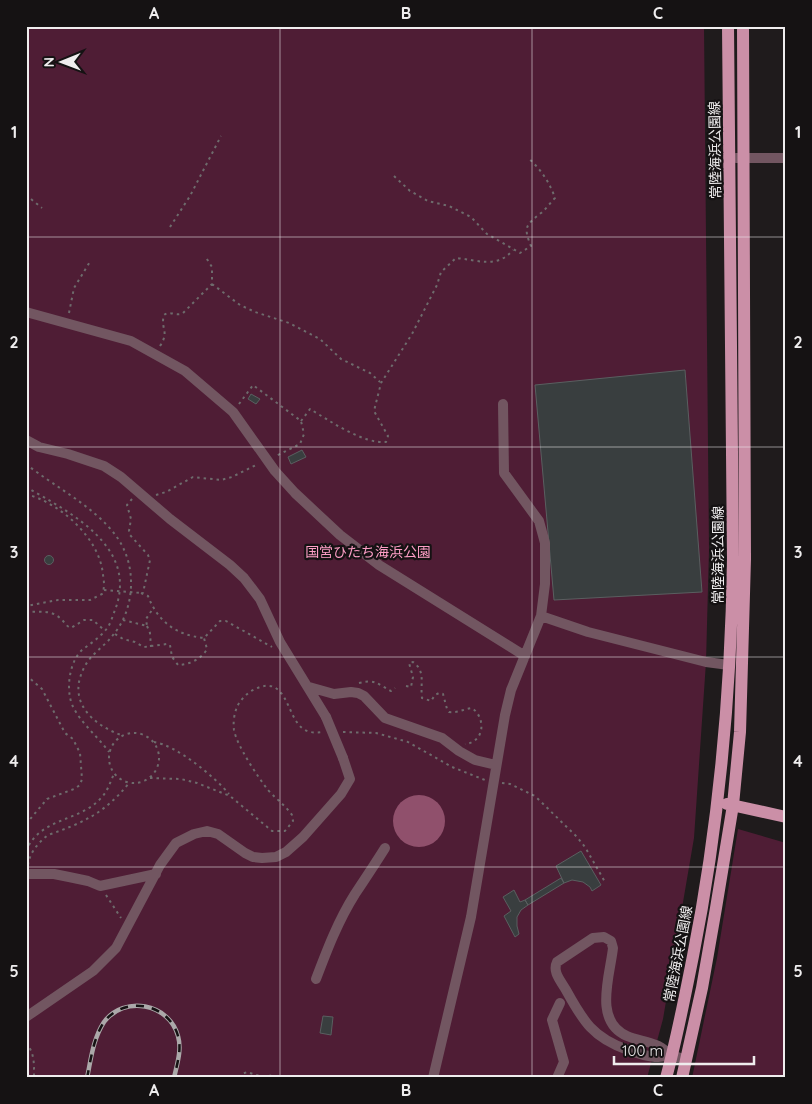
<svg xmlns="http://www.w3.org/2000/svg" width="812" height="1104" font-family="Quicksand,'Noto Sans JP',sans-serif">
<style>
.green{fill:#4f1d35}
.water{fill:#90506c}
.building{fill:#393e3f;stroke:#5a5f60}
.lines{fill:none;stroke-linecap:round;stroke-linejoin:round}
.path{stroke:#6e6b6c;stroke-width:2;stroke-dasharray:2.5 4;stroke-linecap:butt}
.minor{stroke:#725661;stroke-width:10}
.major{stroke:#cb8fa7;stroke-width:12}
.rail-casing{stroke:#aba8a9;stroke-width:4.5}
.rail{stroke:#151213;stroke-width:2.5;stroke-dasharray:8;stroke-linecap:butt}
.path-bridge{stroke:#6e6b6c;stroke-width:2;stroke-dasharray:2.5 4;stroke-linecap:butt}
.minor-bridge{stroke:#725661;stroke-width:10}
.grid{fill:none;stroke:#efedee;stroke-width:1;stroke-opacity:0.55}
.labels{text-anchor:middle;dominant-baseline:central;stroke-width:4.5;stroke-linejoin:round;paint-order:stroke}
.street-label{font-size:14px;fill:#efedee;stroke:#151213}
.park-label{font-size:14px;fill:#fd9ec6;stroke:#151213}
.neatline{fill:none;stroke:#efedee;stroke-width:2}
.grid-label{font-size:16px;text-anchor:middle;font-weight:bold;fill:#efedee}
</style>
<rect width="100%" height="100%" fill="#1f1b1c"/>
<!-- green -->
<path class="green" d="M26,26H704L709,550L706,662L694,838L663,1019L647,1078H26Z
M738,829L786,843V1078H692L717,958Z"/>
<!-- water -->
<path class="water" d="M393 821a26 26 0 1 1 52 0a26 26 0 1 1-52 0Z"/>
<!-- building -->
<path class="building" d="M685,370L702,592L554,600L535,385Z
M251,394L260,399L256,404L248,399Z
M302,450L306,457L291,464L288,457Z
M44.5 560a4.5 4.5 0 1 1 9 0a4.5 4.5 0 1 1-9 0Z
M581,851L601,885L592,891L590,887L583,882L572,880L564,883L556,866Z
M561,878L564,883L528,905L525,900Z
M514,890L520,902L525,900L528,905L521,910L517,917V926L519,934L515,937L504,916L511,911L503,897Z
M323,1016L333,1017L331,1035L320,1033Z"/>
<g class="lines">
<!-- path -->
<path class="path" d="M394,176L410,191L428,201L449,206L471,217L487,234L520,253L531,246C523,227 526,225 541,213C546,209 550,203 555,198C550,183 540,168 528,158
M26,195L42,208
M170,227L190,196L221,136
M212,284L240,305L255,312L289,323L320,339L341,359L370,373L380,382
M69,313L74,288L91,260
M160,346C170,331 160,329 164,315C170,310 176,317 183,313L212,284V267L205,256
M239,404L253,385L301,421L304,434L300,444L276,456
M301,421L310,409C330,421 363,444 386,442L388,436L374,411L381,383L412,334L437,285L441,272L456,258C478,260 497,269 513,250
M26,464C57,489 110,514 125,552C136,578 132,613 113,635C105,646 91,654 85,666C66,700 91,724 121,735
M26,487C71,513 139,547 115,610C113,615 111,622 108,627C101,637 91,643 82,650C71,660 67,682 70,697C73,717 97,735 109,752
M26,494C60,503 100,538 103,575C104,581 105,588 102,594L90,600H58L26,606
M156,495L166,492L193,477L221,480L232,477L258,464
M132,499L127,505L131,519L129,531L130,535L148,555L150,560L143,593
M141,593L148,596C158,622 176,635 204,638L220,621H226L272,647
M26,612C39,612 52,609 62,620C65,623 66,626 71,628L84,620H93L105,631
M123,620L147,626L146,619L152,610
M147,626L150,633L151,647
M115,634L123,639L135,642L144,647L167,644L170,645L172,657L178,665C188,665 202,659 207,649L204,638
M26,675L42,689L65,733L73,739L80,753L82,779L80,785L74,789L47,799L26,824
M359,683C375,679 378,684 391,691L395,688
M406,686L411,687L413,677L409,663L413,662C426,671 420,684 422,698L431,701L435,695L439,693L443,694L447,709L449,712C458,713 464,709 472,708C486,718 485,742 465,744
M343,732L376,733L408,742L452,767L485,780
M109 758a25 25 0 1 1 50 0a25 25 0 1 1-50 0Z
M154,742C176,745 215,777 229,794
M150,778L181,779L197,783L230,796L272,831H285L293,821L292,815C285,805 276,799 268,790C258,777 237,746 234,730C233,723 234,714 237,707C240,700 248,692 255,689C287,674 286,715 302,728C308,733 316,733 323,732
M502,783L510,784L535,796L577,837L585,847L605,882
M26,851C40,817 80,822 101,798C108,791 110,782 114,774
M28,865C30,852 38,843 48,835C83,823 105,813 129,783
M106,895L121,918
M26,1043C35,1053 34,1065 34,1078
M237,1076L238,1078
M240,1078L242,1074L247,1072L263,1077L274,1075"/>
<!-- minor -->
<path class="minor" d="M736,158H786
M26,312L131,341L185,371L233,412L275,471L295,493L340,535L379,565L525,656
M26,440L39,447L68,454L104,466L121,477L170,519L230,565L244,578L260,599L280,642L326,717
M541,616L588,632L706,662L729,665
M309,687L334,694L351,692L358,693L364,696L385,718L442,738L459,751L475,760L496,765
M26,874H54L69,877L88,881L100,886L156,874
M316,979C327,950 338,921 355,894C365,879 375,864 385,848
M26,1017L93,971L116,948L160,865L176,843L194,834L207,831L218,834L245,853L253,857L262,858L276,857L286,852L303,837L341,794L350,779L343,758
M672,1056C667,1052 662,1047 656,1045C647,1041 636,1040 627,1036C593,1021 610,976 613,948L611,941L604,937L593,938L557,962C552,972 561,981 566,990C583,1021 593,1038 628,1050C636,1053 646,1056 655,1057C660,1057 665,1056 670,1056C675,1056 680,1058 685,1059
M433,1078L471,917L505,715L511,690L541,616L545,584V543L539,521L504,473L503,404
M557,1078L564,1062L552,1020L560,1003"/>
<!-- major -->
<path class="major" d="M727,804L786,817
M666,1078C677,1038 685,996 693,956C719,825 731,692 733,559L728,26
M682,1078L702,988L716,908L733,805L740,732L745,559L743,26"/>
<!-- rail casing -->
<g class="rail-casing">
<path id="rail" d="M87,1078C91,1059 93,1039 104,1022C124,995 169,1003 178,1036C182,1050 177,1064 174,1078"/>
</g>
<!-- rail -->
<use href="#rail" class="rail"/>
<!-- path-bridge -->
<path class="path-bridge" d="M104,590L141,593"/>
<!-- minor-bridge -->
<path class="minor-bridge" d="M326,717L343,758"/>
</g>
<!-- grid -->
<path class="grid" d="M280,26V1078M532,26V1078M26,237H786M26,447H786M26,657H786M26,867H786"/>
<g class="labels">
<!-- street labels -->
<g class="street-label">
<text transform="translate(715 150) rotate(-91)">常陸海浜公園線</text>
<text transform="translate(718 555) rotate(-90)">常陸海浜公園線</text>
<text transform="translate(678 954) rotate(-79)">常陸海浜公園線</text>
</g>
<!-- park labels -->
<g class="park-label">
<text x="368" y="552">国営ひたち海浜公園</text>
</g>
</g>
<!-- border -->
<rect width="812" height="1104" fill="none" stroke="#151213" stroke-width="55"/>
<!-- north arrow -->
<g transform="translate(62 62) rotate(269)" stroke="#151213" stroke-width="4" paint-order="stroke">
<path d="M0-4L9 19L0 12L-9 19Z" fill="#efedee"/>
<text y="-8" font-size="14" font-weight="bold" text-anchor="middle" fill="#efedee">N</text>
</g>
<!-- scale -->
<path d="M614 1056v8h140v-8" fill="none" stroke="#efedee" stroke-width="2.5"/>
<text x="622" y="1056" font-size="15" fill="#efedee" stroke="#151213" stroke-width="4" paint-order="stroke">100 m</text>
<rect x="28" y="28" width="756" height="1048" class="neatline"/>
<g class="grid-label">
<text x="154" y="19">A</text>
<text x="406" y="19">B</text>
<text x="658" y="19">C</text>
<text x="14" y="138">1</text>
<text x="798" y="138">1</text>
<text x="14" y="348">2</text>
<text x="798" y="348">2</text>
<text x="14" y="558">3</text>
<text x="798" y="558">3</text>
<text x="14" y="767">4</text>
<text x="798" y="767">4</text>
<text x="14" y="977">5</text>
<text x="798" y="977">5</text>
<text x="154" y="1096">A</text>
<text x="406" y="1096">B</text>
<text x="658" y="1096">C</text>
</g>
</svg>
